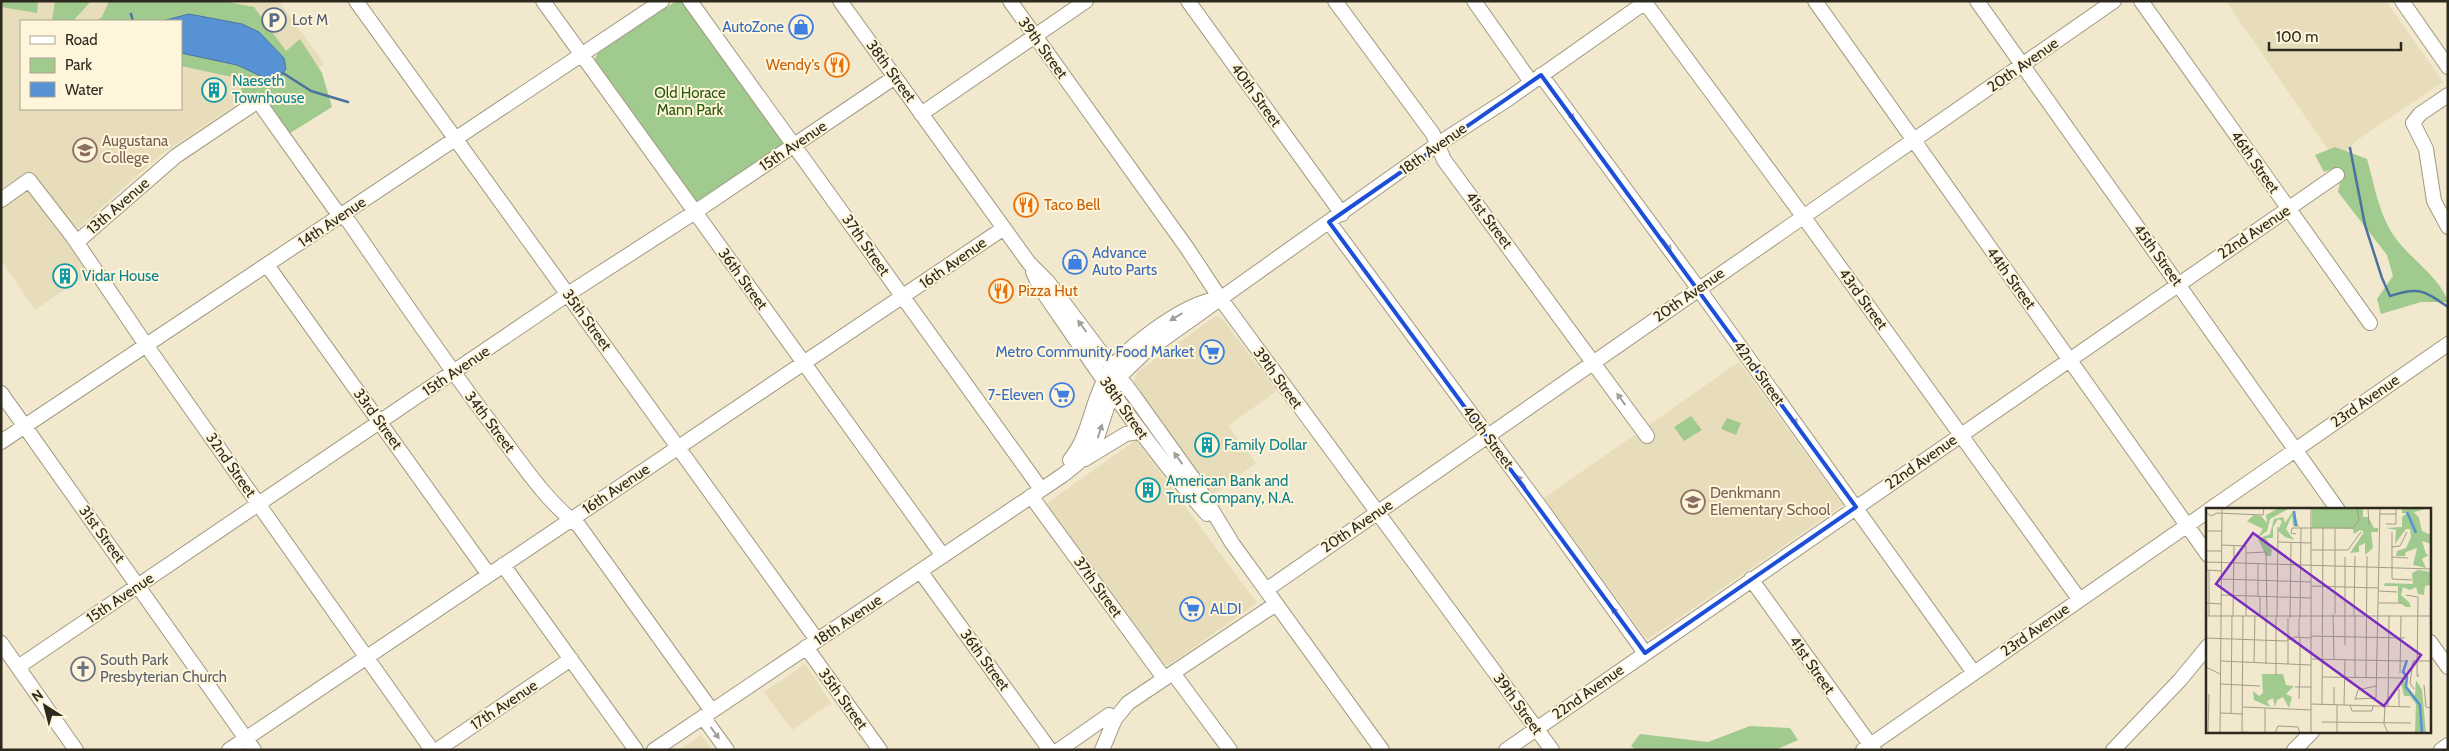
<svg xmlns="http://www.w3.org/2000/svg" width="2449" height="751" font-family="Cabin,sans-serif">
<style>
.built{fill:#e8ddba;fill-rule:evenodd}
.green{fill:#a1ca8f}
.water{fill:#5793d4;stroke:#4a739e}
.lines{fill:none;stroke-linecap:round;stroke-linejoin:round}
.stream{stroke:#4a739e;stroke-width:2.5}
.minor-casing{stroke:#a19980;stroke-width:16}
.minor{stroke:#fff;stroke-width:14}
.oneway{fill:#a09f9a}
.marked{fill:none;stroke:#1d4ed8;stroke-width:4;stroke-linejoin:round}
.labels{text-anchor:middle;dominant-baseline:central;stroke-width:4;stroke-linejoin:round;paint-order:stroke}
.service-label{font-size:15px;fill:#4e5e75;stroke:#fef5da;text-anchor:start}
.shop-label{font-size:15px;fill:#366cbe;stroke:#fef5da;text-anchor:end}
.street-label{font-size:15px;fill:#2d291f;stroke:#fef5da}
.food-label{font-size:15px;fill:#c56008;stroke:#fef5da;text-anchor:start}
.culture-label{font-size:15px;fill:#0d838f;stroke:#fef5da;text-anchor:start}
.park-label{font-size:15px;fill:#285809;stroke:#fef5da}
.education-label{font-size:15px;fill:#785e54;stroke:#fef5da;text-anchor:start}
.worship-label{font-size:15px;fill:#5b616d;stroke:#fef5da;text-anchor:start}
.inset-river{fill:none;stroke:#5793d4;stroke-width:2.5}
.inset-road{fill:none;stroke:#a39c87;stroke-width:1}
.view{fill:#7b2cbf;fill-opacity:0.15;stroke:#7b2cbf;stroke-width:2.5}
.inset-edge{fill:none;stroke:#2d291f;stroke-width:2.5}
</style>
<rect width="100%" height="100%" fill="#f1e8cd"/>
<!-- built -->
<path class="built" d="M1,1H279L324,64L313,73L332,100L286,131L258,90L160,155L65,240L89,273L35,310L1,260ZM21,21H181V109H21Z
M2226,1H2386L2443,82L2357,140L2337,163Z
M1216,316L1221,317L1277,391L1228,426L1256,463L1213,495L1134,382L1137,372Z
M1739,362L1843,505L1647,640L1544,498Z
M1136,440L1257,603L1167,666L1160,663L1047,510V503Z
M805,664L831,703L792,730L764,692Z
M701,735L712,750H679Z"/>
<!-- green -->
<path class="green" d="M1,1H38L37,13L1,7Z
M55,1H91L74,20H52Z
M109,1H222L254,7L286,51L300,39L322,73L332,107L287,135L258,92L245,100L237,78L181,66V21H96L102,17Z
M676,1L684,2L784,139V146L700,203H696L594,61L598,53Z
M2335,147L2367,159C2374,184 2379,214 2394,236C2408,257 2441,278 2448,302H2421L2381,314L2377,299L2393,276L2387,255L2338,192L2342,173L2335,168L2324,172L2315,155Z
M1691,416L1702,430L1684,441L1674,427Z
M1727,418L1741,423L1736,435L1721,429Z
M1750,726L1790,728L1798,740L1775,750H1636L1631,746L1640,734L1708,742Z"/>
<!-- water -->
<path class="water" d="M189,14L242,24L259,32L284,58L286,69L279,78H265L237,65L181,53V21H162Z"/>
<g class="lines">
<!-- stream -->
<path class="stream" d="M131,14L133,21
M283,73L311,91L348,102
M2350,148L2365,225L2382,278L2390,296C2420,286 2424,291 2448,307"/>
<!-- minor casing -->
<g class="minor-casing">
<path id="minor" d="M356,1L817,640
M543,1L943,556
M690,1L1041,489
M840,1L1029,263L1048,282L1134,396L1192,477L1232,543L1382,750
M1010,1L1187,248L1220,298L1552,750
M1188,1L1342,214
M1335,1L1433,134L1444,160L1647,436
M1474,1L1531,82
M1644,1L1803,216L2079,599
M1815,1L2208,555
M1977,1L2338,510
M2141,1L2370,323
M2402,1L2448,67
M1541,75L1698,288L1974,673
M2448,95L2420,114L2413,123L2426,149L2434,201L2448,227
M921,114L1086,1
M1,200L29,180L73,237L146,345L432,750
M1329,222L1541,508L1645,653
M77,242L176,156L258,101L334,208L349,222C398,293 445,363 497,431C522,464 546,501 579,526L712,711
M267,265L489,575
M1033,272L1041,289C1094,366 1145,444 1207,514
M1,393L254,750
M1,442L662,1
M1085,459L1126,434L1138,432L1144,436
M1070,460C1090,435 1090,407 1105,379C1120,350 1179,308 1211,300
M1031,496L1164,678
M2209,510L2448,344
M503,565L636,750
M920,571L1050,750
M1751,579L1874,750
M1266,590L2114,1
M2430,642L2448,667
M1,643L76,750
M806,647L880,750
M18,667L568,294L695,212L895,77
M1173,673L1230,750
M703,717L727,750
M229,750L1004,228
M437,750L571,659
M654,750L1063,475L1078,463L1096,441L1112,392L1120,376L1144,353L1438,144L1508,99L1647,1
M1059,750L1109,715
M1102,750L1115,719L1128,703L1276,604
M1506,750L2337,175
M1863,750L2208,511
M2113,750L2180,680L2208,646
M2294,750L2312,732
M2441,750L2448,745"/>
</g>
<!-- minor -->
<use href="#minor" class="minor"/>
</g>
<!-- one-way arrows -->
<defs><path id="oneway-solid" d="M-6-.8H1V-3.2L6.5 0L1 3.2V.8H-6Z" transform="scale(1.25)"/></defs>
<g class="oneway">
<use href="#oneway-solid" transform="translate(1570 114) rotate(54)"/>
<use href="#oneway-solid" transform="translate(1667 245) rotate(54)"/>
<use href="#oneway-solid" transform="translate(1176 317) rotate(149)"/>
<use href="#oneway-solid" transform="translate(1082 326) rotate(-127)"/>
<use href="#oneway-solid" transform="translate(1621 399) rotate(-126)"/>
<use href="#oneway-solid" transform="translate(1793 419) rotate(54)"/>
<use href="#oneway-solid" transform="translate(1100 431) rotate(-72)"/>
<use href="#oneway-solid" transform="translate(1178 458) rotate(-126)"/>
<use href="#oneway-solid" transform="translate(1521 481) rotate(-127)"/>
<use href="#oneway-solid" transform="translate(1616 613) rotate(-126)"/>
<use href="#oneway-solid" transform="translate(715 733) rotate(54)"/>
</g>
<!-- marked area -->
<path class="marked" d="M1541,75L1856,507L1645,653L1329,222Z"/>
<!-- icons -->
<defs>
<g id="parking-ring" transform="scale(1.25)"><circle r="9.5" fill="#fef5da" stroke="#5c6f8a" stroke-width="1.5"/><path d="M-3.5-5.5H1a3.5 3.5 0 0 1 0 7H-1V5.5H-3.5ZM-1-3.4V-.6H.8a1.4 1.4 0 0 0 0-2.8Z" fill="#5c6f8a"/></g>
<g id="shop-ring" transform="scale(1.25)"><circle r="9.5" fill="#fef5da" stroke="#3f7fe0" stroke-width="1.5"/><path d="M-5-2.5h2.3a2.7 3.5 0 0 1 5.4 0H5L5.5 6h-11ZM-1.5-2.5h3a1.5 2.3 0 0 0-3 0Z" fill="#3f7fe0"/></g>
<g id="restaurant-ring" transform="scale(1.25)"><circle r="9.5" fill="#fef5da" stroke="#e8710a" stroke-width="1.5"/><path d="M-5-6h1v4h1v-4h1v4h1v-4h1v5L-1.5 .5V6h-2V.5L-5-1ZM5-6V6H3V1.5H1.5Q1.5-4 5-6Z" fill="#e8710a"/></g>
<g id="building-ring" transform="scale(1.25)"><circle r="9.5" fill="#fef5da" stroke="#0f9aa8" stroke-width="1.5"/><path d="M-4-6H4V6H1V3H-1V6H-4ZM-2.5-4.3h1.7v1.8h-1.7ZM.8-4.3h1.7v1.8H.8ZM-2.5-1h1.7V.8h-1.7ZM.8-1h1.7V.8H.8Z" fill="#0f9aa8"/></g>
<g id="university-ring" transform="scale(1.25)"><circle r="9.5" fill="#fef5da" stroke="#8d6e63" stroke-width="1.5"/><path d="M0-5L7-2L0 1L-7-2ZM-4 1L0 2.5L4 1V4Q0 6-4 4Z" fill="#8d6e63"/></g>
<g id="supermarket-ring" transform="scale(1.25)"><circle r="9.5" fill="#fef5da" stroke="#3f7fe0" stroke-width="1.5"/><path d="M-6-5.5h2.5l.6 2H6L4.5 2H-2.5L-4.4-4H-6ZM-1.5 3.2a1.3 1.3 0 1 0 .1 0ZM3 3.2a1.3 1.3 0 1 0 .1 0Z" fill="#3f7fe0"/></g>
<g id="school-ring" transform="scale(1.25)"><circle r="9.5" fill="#fef5da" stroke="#8d6e63" stroke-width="1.5"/><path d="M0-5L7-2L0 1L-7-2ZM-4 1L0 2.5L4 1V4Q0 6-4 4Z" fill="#8d6e63"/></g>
<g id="church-ring" transform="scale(1.25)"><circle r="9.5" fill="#fef5da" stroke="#6b7280" stroke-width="1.5"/><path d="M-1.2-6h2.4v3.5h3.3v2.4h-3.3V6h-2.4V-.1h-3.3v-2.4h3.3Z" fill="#6b7280"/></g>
</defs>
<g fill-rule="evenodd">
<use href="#parking-ring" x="274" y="20"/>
<use href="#shop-ring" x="801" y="27"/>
<use href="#restaurant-ring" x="837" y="65"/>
<use href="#building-ring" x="214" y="90"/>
<use href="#university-ring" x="85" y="150"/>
<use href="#restaurant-ring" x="1026" y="205"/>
<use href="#shop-ring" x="1075" y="262"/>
<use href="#building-ring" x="65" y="276"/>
<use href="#restaurant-ring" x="1001" y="291"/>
<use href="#supermarket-ring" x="1212" y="352"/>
<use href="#supermarket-ring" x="1062" y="395"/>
<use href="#building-ring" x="1207" y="445"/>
<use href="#building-ring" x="1148" y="490"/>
<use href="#school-ring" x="1693" y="502"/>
<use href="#supermarket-ring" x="1192" y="609"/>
<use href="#church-ring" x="83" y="669"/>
</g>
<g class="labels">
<!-- service labels -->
<g class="service-label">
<text x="292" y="20">Lot M</text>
</g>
<!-- shop labels -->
<g class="shop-label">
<text x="784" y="27">AutoZone</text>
<text x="1092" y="253" text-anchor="start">Advance<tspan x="1092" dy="17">Auto Parts</tspan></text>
<text x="1194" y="352">Metro Community Food Market</text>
<text x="1044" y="395">7-Eleven</text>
<text x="1210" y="609" text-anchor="start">ALDI</text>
</g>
<!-- street labels -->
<g class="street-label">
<text transform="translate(1043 48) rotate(54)">39th Street</text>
<text transform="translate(2023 65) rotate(-35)">20th Avenue</text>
<text transform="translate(891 71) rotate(54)">38th Street</text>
<text transform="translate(1256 95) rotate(54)">40th Street</text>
<text transform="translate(793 146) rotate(-34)">15th Avenue</text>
<text transform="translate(1433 149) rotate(-35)">18th Avenue</text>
<text transform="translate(2255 162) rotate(55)">46th Street</text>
<text transform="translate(118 206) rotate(-41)">13th Avenue</text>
<text transform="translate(1489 220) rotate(53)">41st Street</text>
<text transform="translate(332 222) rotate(-34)">14th Avenue</text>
<text transform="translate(2254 232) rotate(-34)">22nd Avenue</text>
<text transform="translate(866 245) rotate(55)">37th Street</text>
<text transform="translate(2158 255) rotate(54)">45th Street</text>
<text transform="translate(953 263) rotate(-35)">16th Avenue</text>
<text transform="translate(2011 278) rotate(54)">44th Street</text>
<text transform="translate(743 279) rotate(54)">36th Street</text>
<text transform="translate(1689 295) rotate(-35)">20th Avenue</text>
<text transform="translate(1863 299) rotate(54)">43rd Street</text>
<text transform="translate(587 320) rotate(54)">35th Street</text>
<text transform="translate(456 371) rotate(-34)">15th Avenue</text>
<text transform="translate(1759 373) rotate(54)">42nd Street</text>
<text transform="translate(1278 378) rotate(54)">39th Street</text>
<text transform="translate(2365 401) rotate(-35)">23rd Avenue</text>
<text transform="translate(1124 408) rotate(55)">38th Street</text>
<text transform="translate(378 419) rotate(54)">33rd Street</text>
<text transform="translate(490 422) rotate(53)">34th Street</text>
<text transform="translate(1488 437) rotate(53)">40th Street</text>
<text transform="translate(1921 462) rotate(-35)">22nd Avenue</text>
<text transform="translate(231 465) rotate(55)">32nd Street</text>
<text transform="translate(616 489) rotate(-34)">16th Avenue</text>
<text transform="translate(1357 526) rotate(-34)">20th Avenue</text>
<text transform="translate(102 534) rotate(54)">31st Street</text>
<text transform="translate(1098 587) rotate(54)">37th Street</text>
<text transform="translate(120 598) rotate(-34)">15th Avenue</text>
<text transform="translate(848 620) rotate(-34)">18th Avenue</text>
<text transform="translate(2035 630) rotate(-35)">23rd Avenue</text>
<text transform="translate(985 660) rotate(54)">36th Street</text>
<text transform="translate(1812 665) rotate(55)">41st Street</text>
<text transform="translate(1588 692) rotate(-35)">22nd Avenue</text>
<text transform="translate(843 699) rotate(54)">35th Street</text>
<text transform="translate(1518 704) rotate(54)">39th Street</text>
<text transform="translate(504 705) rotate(-34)">17th Avenue</text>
</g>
<!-- food labels -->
<g class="food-label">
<text x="820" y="65" text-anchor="end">Wendy's</text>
<text x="1044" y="205">Taco Bell</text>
<text x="1018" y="291">Pizza Hut</text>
</g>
<!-- culture labels -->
<g class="culture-label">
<text x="232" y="81">Naeseth<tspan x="232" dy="17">Townhouse</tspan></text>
<text x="82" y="276">Vidar House</text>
<text x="1224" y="445">Family Dollar</text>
<text x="1166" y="481">American Bank and<tspan x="1166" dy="17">Trust Company, N.A.</tspan></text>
</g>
<!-- park labels -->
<g class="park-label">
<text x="690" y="93">Old Horace<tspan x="690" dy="17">Mann Park</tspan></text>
</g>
<!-- education labels -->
<g class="education-label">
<text x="102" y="141">Augustana<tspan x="102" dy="17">College</tspan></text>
<text x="1710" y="493">Denkmann<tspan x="1710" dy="17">Elementary School</tspan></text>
</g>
<!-- worship labels -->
<g class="worship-label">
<text x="100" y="660">South Park<tspan x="100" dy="17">Presbyterian Church</tspan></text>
</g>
</g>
<!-- overview -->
<g transform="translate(2206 508)">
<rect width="225" height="225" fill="#f1e8cd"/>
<path d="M106,0H157V9H162L168,20H172V24H165L167,40L159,47V35L153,38V44L144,45L158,24L154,22L148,26L147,21L106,20ZM196,0H223L208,4L213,10L216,23L225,27V36L216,33L220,46L223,47L216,51L220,60L207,57L211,40L200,44L199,48H190L191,43L200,40L205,29L204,21H200L189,36L190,22L180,20L196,19V9L201,5H196ZM71,1H82L64,11L61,23L51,30L57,21L41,13L48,7L55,8L61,15L60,7ZM87,3L93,19L87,18L86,7L80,21L88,32L79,29L72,23L76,13L72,11L67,19V30H60L66,42L65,48H60L52,31L64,26L68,11L77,9L79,15ZM212,62L225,64L224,77L219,78L218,87L212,86L210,79L204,82L197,79L195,87L203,94L205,99H200L192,94V78H178L179,75L207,76L206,65ZM56,166H77L80,177L88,178L80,186L86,189L83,200L77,189L71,192L69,199L67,190L61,193L64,199L48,192L47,183L53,188L57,185ZM210,172L216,182L220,225H209L210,196L204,188H198L195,174L200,173L199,177L209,188Z" fill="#a1ca8f"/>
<path class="inset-river" d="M88,3L90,18M201,4L210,25M201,152L197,164L201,169L200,179L214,197L216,225"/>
<path class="inset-road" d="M162,0L163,17M0,4L5,8L11,5L57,7L58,0M174,6H190M180,16H190V0M0,23H16M186,24V71L206,72M90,26L85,25L86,20H147L153,12L151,0M72,34L105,35M16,37L40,38V108M185,39L194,38L201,24M105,42H142L155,24M0,43H16M40,45L60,44L61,109M185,49L202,50M0,54L225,61M0,62L15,63M15,71L105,74M105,78L173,80M173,83L191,84M15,87L105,90M200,87L212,89L211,167L212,169V166M52,88V56M0,95L15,96M173,95H196M127,106L128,151M129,106V21M27,107L28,38M148,107L149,48M0,108H225M3,108V62M54,109V88M71,109L72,19M82,110V156M84,110L85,35M93,110V129M94,110L95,20M105,128L199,130M94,129V156M0,130L80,133L89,129L105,130M139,137V49M105,151L199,153M14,153L105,157M48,155L49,108M60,156V109M0,159L14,166M194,165L195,108M70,167V109M117,169L199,170M149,169V107M160,169L161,48M14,176L54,178M218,177L220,199L225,200M89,179H105M208,181L204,175L207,153H225M93,191L94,157M149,191L170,190L174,0M149,192L152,182L170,178M105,196L204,199M116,197L117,20M128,197V179M131,197V225M138,197L139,152M144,197L146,203H166L167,198M179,198L178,216L182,225M182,198L183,107M193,198V181M37,199L105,202M14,205L37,206M25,206L26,107M116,214L205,215M36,224L57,225M2,225L3,186M14,225L16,0M36,225L37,108M59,225V200M69,225L72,218L92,219L94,225M105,225V0"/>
<path class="view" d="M47,25L215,147L178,198L10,76Z"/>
<rect width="225" height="225" class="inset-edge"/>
</g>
<!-- border -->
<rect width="2449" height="751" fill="none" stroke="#2d291f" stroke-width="5"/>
<!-- legend -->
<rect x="20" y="20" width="162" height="90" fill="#fef5da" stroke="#aaa38f"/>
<rect x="30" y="36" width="25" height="8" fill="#ffffff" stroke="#aaa38f"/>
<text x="65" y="45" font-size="15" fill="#2d291f">Road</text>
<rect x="30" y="58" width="25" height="15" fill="#a1ca8f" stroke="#aaa38f"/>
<text x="65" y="70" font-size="15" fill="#2d291f">Park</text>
<rect x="30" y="82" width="25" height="15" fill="#5793d4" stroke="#aaa38f"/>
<text x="65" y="95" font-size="15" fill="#2d291f">Water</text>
<!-- north arrow -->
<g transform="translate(45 706) rotate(324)" stroke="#fef5da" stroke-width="4" paint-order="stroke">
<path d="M0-4L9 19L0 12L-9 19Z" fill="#2d291f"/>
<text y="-8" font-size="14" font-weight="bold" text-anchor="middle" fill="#2d291f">N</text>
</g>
<!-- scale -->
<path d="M2269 42v8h132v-8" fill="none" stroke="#2d291f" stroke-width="2.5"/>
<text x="2276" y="42" font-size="15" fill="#2d291f" stroke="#fef5da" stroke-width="4" paint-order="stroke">100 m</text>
</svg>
